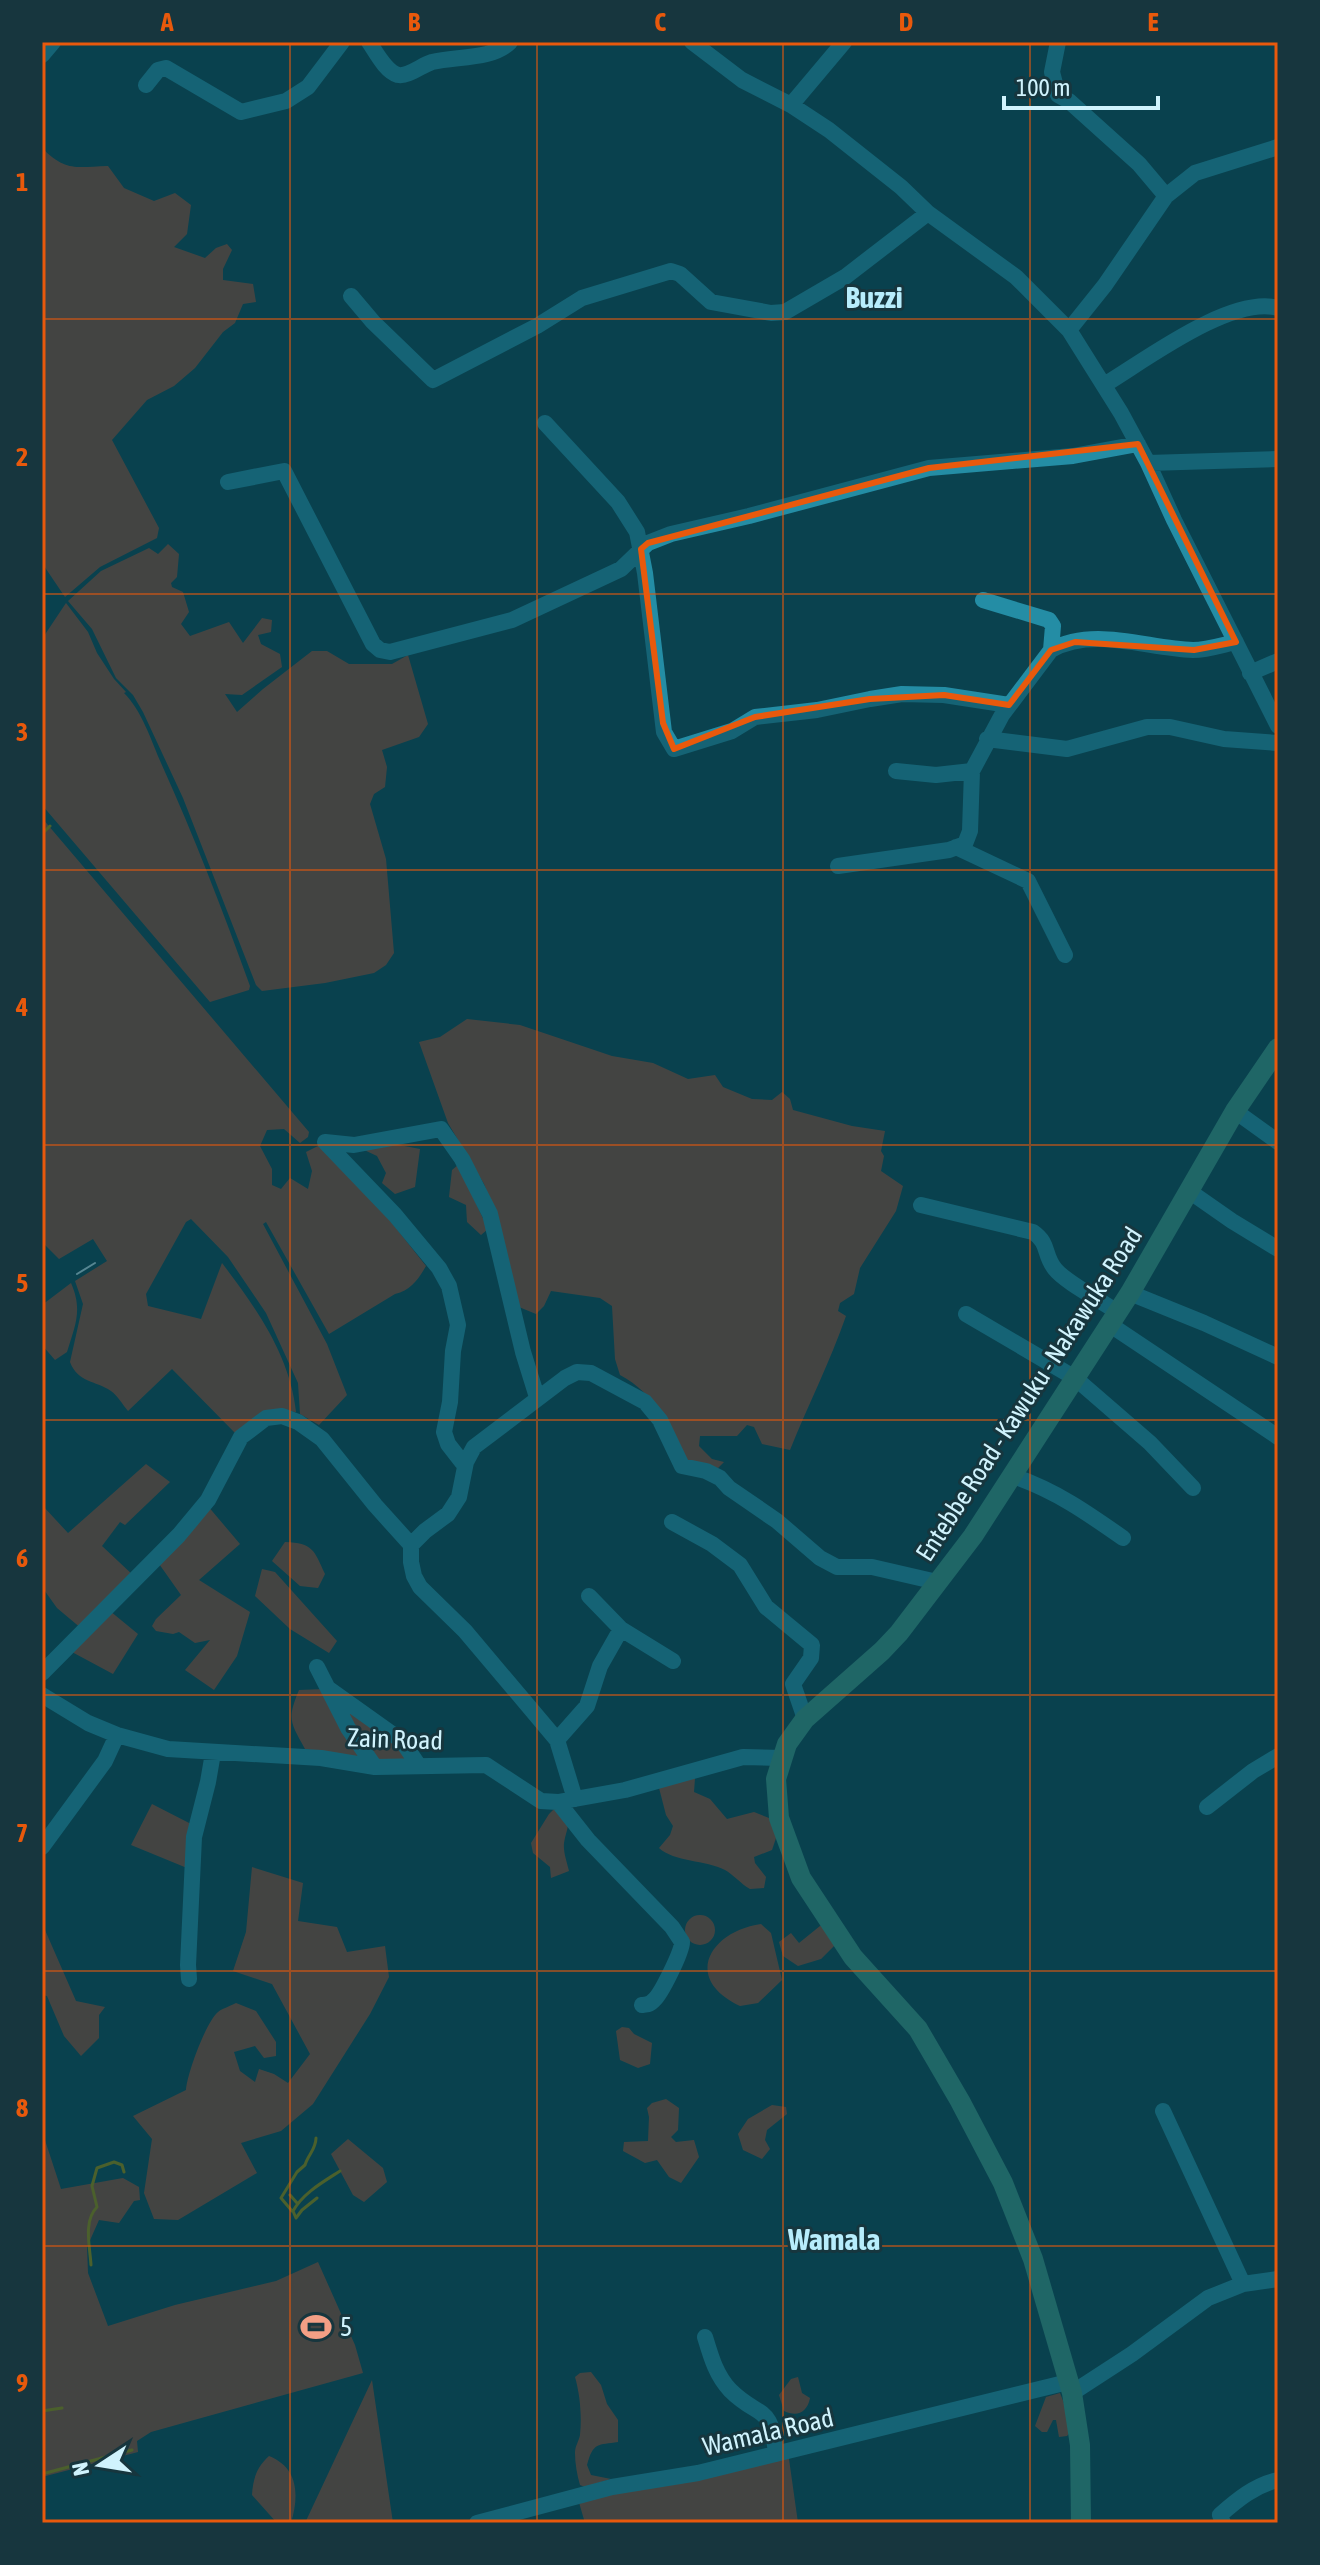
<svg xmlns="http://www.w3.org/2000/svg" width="1320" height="2565" font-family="'Asap Condensed',sans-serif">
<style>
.green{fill:#8b4834}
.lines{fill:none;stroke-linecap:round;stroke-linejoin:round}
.stream{stroke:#9b8504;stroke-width:3}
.minor{stroke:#248da5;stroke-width:16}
.major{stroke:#3b9283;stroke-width:20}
.tram{stroke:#b4dae5;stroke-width:2}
.marked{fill:none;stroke:#e8590c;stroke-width:6;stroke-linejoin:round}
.grid{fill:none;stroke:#e8590c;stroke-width:2;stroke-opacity:0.55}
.labels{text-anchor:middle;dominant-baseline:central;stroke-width:6;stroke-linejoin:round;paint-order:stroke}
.street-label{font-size:26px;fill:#d0f3fd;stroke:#17363e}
.poi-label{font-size:26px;fill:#d0f3fd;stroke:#17363e;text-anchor:start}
.quarter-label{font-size:30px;font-weight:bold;fill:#b7edfc;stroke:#17363e}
.neatline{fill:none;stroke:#e8590c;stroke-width:3}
.grid-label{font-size:26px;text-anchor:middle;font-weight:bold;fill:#e8590c}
</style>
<rect width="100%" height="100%" fill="#0a424f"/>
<!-- green -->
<path class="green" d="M42,148C66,172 76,167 108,166L124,188L154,201L175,193L191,205L187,234L174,247L205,258L216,248L227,244L232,250L223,269V280L253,284L256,302L243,304L235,323L223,332L195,368L174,386L147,400L112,440L159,528L157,538L100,567L65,597L42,563Z
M168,544L179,554L177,577L171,583L172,587L183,592L189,612L181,624L190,636L229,622L243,643L262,618L272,620L271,632L258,635L261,644L280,654L282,667L242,695L225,694L237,712L263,689L312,651H327L349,664H392L408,655L428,724L419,737L382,750L387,767L385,787L374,794L370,804L386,859L394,953L386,965L374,973L325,983L262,991L256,985L183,798L143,712L133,695L116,678L92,629L68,601L101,571L149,548L158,554Z
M66,603L88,632L97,653L114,679L126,692L124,693C142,711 151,740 161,763C194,836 223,911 250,986L249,990L210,1002L42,805V639Z
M42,818L309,1132L308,1137L300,1143L284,1129L267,1130L260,1146L272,1169V1185L281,1189L290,1178L308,1189L312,1171L306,1152L322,1144L388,1218L426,1266C418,1280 411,1290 395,1294L329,1334L266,1222L263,1224L327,1344L347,1395L319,1425L300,1414L298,1383L266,1313L228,1257L191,1219L186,1222L146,1294L148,1306L201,1319L222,1263C256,1308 290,1355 296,1412C270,1408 254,1416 237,1435L172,1369L128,1411C123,1405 117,1395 111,1391C95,1380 78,1383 70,1362L83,1304L75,1281L107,1261L93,1239L59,1259L42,1242V1126L44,1124L42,1120Z
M467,1019L520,1025L612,1056L653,1063L688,1079L715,1075L723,1087L752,1099L772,1100L782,1092L790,1099L793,1110L852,1126L885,1131L881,1151L884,1156L881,1171L903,1186L896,1211L860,1268L854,1294L840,1303L838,1311L846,1316C830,1362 808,1405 790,1450L762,1444L754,1427L747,1425L737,1436H700L699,1446L712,1459L724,1462L718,1468L687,1463C670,1428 656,1394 620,1375L615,1359L612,1306L600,1298L551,1291L544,1306L536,1314L519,1307L503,1237L484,1184L448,1123L419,1042L440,1037Z
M394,1144L420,1149L415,1187L395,1194L382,1183L386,1173L377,1156L360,1148Z
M458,1165L488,1229L481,1235L467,1222L466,1205L449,1197L452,1170Z
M71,1283C83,1310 75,1326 67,1352L55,1360L42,1345V1305Z
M146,1464L170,1482L125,1525L120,1522L102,1546L135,1577L82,1629L57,1608L42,1587V1505L68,1533Z
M207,1505L240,1544L199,1580L250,1612L237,1656L214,1690L185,1670L210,1640L195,1643L179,1632L173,1634L156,1631L152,1626L156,1619L181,1595L157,1561Z
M285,1542C313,1543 314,1550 325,1574L318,1588L300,1586L272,1561Z
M262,1569L275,1572L337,1641L329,1653L290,1629L255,1596Z
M110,1611L138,1634L113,1674L72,1652Z
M325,1689L355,1707L409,1759L408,1767L305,1749C290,1722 287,1719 299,1690Z
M695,1778L694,1792L710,1799L727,1819L754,1812L774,1820L778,1832L772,1850L754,1857L755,1863L766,1877L764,1888L750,1889C741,1884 734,1875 725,1870C706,1860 674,1862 659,1848L670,1835L673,1826L666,1815L658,1784Z
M152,1804L193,1825L187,1868L131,1845Z
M556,1807C574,1822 567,1825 564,1843C563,1852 567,1862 569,1871L551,1878L550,1867L533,1853L531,1843L549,1814Z
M252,1867L303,1883L298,1921L337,1927L347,1952L385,1946L389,1977L370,2014L313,2104L281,2131L241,2143L257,2173L178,2220L154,2219L144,2193L152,2139L133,2116L186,2090C187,2074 206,2022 218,2012C223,2008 231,2006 236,2003L256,2011L276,2042V2056L264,2058L255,2046L234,2052L240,2071L255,2082L259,2069L274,2074L288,2083L310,2054L272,1984L233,1971L246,1932Z
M685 1930a15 15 0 1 1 30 0a15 15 0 1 1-30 0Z
M761,1924L771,1933L782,1980L758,2003L740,2006C681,1978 711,1931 761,1924Z
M826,1924L836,1944L821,1959L798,1966L783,1956L779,1942L791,1933L799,1943L820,1926Z
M45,1930L76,2001L105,2007L99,2015V2038L81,2056L64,2036L47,1996L42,1995V1933Z
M622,2027L629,2028L634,2034L652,2043L650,2064L638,2068L620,2060L616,2031Z
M666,2099L679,2108L678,2130L671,2137L676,2142L694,2140L699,2157L681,2183L669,2177L657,2160L645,2163L623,2151L624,2142L648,2141L649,2117L647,2108L652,2103Z
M772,2105L786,2107L787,2114L767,2130L765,2140L770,2149L762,2159L743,2150L738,2134L748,2119Z
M42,2131L61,2189L123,2178L139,2187L140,2200L134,2201L119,2223L99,2220L87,2247L88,2273L108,2326L175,2305L276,2281L318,2262L355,2345L363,2373L151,2432L137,2441L138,2452L42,2477Z
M348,2139L383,2168L387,2182L364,2202L353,2195L331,2154Z
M591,2372L601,2385L607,2404L618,2420V2442C598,2445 593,2442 587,2465L591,2475L611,2479L585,2487L580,2485C577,2475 575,2463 575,2453C575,2446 579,2441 580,2435C582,2416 580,2394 575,2377L580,2373Z
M798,2377L802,2393L810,2398C807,2413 797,2417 784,2411L779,2395L791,2379Z
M372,2380L393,2523H305Z
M1060,2393L1067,2411L1070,2432L1067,2436L1059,2437L1056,2420H1053L1047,2432H1042L1035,2426L1046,2397Z
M788,2452L798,2523H585L578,2499Z
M269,2456C299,2468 299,2496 291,2523H277L252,2495C253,2478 257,2467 269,2456Z"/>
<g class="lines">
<!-- stream -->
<path class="stream" d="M42,834L50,826
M290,2195L297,2203
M317,2198L302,2210L296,2218L293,2211C303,2193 323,2182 340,2171
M292,2211L281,2198L297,2172L305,2165C308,2155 316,2149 316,2138
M91,2265C90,2247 83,2221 97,2207L92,2186L97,2168L114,2162L122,2165L124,2172
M42,2411L62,2408
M42,2474L132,2450"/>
<!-- minor -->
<path class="minor" d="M369,42C376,52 385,71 398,75C408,77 422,65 432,62C457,56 492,60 510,42
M692,42L742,80L791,105L829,130L901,187L928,213L1016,277L1069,330L1121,413L1148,463L1174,520L1278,726
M1058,42L1052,72L1058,95L1069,101L1139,164L1166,196
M42,55L53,42
M146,85L158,70L166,68L241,112L286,101L308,87L342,42
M791,105L844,42
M351,296L373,322L433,380L537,326L582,298L671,271L680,274L711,302L771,313L785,312L845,277L928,213
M1069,330L1105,285L1166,196L1195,173L1278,147
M1104,385C1144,361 1231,295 1278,308
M545,423L618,502L637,532L645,573L664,732L674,749L732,731L755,717L817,710L870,699L902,694L944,695L1009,705
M1148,463L1278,459
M228,482L284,471L373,644L380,650L390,652L512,620L621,569L648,543L671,534L749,516L929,468L1073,456L1138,444
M983,600L1049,620L1053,626L1051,650
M1250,673L1278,661
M987,739L1067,749L1147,727H1170L1224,739L1278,743
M896,771L936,775L972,771L1002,715L1051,650C1094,626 1148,649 1193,650C1207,650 1222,645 1236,642
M956,847L1028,881L1065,955
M838,866L949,850L965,844L970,831L972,771
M1235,1111L1278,1142
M325,1142L354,1145L441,1129L462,1159L490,1214L523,1352L537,1397
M326,1143L395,1215L439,1268L449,1286L458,1325L453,1351L450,1402L444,1432L448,1444L462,1462H466
M1189,1191L1232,1221L1278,1249
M921,1205L1033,1232C1050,1244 1043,1254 1055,1269C1065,1282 1102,1301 1117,1312
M1130,1293L1204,1323L1278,1357
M966,1314L1075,1378L1150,1443L1193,1488
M1109,1324L1278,1437
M1013,1476C1056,1491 1086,1512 1123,1538
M672,1522L712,1544L740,1565L766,1607L812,1645L811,1658L793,1684L805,1719
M589,1596L621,1629
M317,1667L348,1728L375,1767
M42,1673L179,1535L208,1500L241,1437L266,1418L282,1416L298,1422L322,1439L375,1505L411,1545
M329,1689L402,1741L419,1766
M42,1695L88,1723L117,1735L168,1749L321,1758L375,1767L486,1765L541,1801L558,1802L625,1790L743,1757L781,1758
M557,1740L587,1706L600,1666L621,1629L673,1661
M575,1799L557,1740L465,1631L420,1587L414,1576L411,1562V1545L425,1531L448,1514L459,1497L466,1462L474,1447L565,1378L577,1372L591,1373L645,1402L660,1420L682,1466L706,1471L720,1478L729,1488L777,1521L820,1558L837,1567H872L937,1582
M558,1802L588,1840L672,1927L682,1942C682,1952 661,1994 654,2000C649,2005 648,2004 642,2005
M1207,1807L1253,1771L1278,1756
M42,1847L105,1761L117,1735
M189,1979L188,1965L194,1837L208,1782L213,1753
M1163,2111L1243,2284
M705,2337C711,2357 716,2375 730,2390C760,2420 771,2402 776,2454
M1072,2393L1132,2354L1208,2298L1243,2284L1278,2279
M477,2523L612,2487L698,2473L1068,2382
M1223,2523L1220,2515C1237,2500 1255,2485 1278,2480"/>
<!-- major -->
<path class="major" d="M1081,2523L1080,2445L1072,2393L1033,2259L1003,2183L960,2101L918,2029L853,1957L801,1878L779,1818L776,1779L787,1744L805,1719L882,1651L899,1633L973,1536L1130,1293L1235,1111L1278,1048"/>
<!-- tram -->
<path class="tram" d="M77,1274L95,1263"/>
</g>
<!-- marked area -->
<path d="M0 0H1320V2565H0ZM1138,444L1236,642L1194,650L1075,642L1051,650L1009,705L944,695L870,699L755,717L674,749L663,723L641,549L648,543L929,468Z" fill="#0a424f" fill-opacity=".55" fill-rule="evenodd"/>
<path class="marked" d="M1138,444L1236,642L1194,650L1075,642L1051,650L1009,705L944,695L870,699L755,717L674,749L663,723L641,549L648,543L929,468Z"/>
<!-- grid -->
<path class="grid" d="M290,42V2523M537,42V2523M783,42V2523M1030,42V2523M42,319H1278M42,594H1278M42,870H1278M42,1145H1278M42,1420H1278M42,1695H1278M42,1971H1278M42,2246H1278"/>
<!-- icons -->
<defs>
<g id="stadium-bare" transform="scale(2.4)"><path d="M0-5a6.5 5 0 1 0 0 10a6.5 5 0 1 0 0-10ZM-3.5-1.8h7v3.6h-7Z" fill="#f39f85" stroke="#17363e" stroke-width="2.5" paint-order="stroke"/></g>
</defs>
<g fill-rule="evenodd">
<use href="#stadium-bare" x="316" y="2327"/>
</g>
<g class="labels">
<!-- street labels -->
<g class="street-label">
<text transform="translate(1029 1394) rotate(-57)">Entebbe Road - Kawuku - Nakawuka Road</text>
<text transform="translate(395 1739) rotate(2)">Zain Road</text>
<text transform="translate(768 2432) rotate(-13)">Wamala Road</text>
</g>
<!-- poi labels -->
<g class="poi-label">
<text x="340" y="2327">5</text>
</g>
<!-- quarter labels -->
<g class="quarter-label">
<text x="874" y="297">Buzzi</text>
<text x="834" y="2239">Wamala</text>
</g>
</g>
<!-- border -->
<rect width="1320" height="2565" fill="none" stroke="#17363e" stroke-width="88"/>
<!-- north arrow -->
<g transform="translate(100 2465) rotate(258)" stroke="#17363e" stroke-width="6" paint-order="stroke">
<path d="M0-6L14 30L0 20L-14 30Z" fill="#d0f3fd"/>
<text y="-12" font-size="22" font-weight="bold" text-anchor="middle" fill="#d0f3fd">N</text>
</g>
<!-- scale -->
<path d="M1004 96v12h154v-12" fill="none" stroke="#d0f3fd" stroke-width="4"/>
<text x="1016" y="96" font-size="24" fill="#d0f3fd" stroke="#17363e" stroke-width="6" paint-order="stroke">100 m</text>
<rect x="44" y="44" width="1232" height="2477" class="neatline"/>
<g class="grid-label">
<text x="167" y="31">A</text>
<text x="414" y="31">B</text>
<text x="660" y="31">C</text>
<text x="906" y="31">D</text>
<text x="1153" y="31">E</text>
<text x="22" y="191">1</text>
<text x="22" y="466">2</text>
<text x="22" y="741">3</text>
<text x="22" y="1016">4</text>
<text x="22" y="1292">5</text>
<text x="22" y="1567">6</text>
<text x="22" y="1842">7</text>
<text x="22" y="2117">8</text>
<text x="22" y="2392">9</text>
</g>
</svg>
